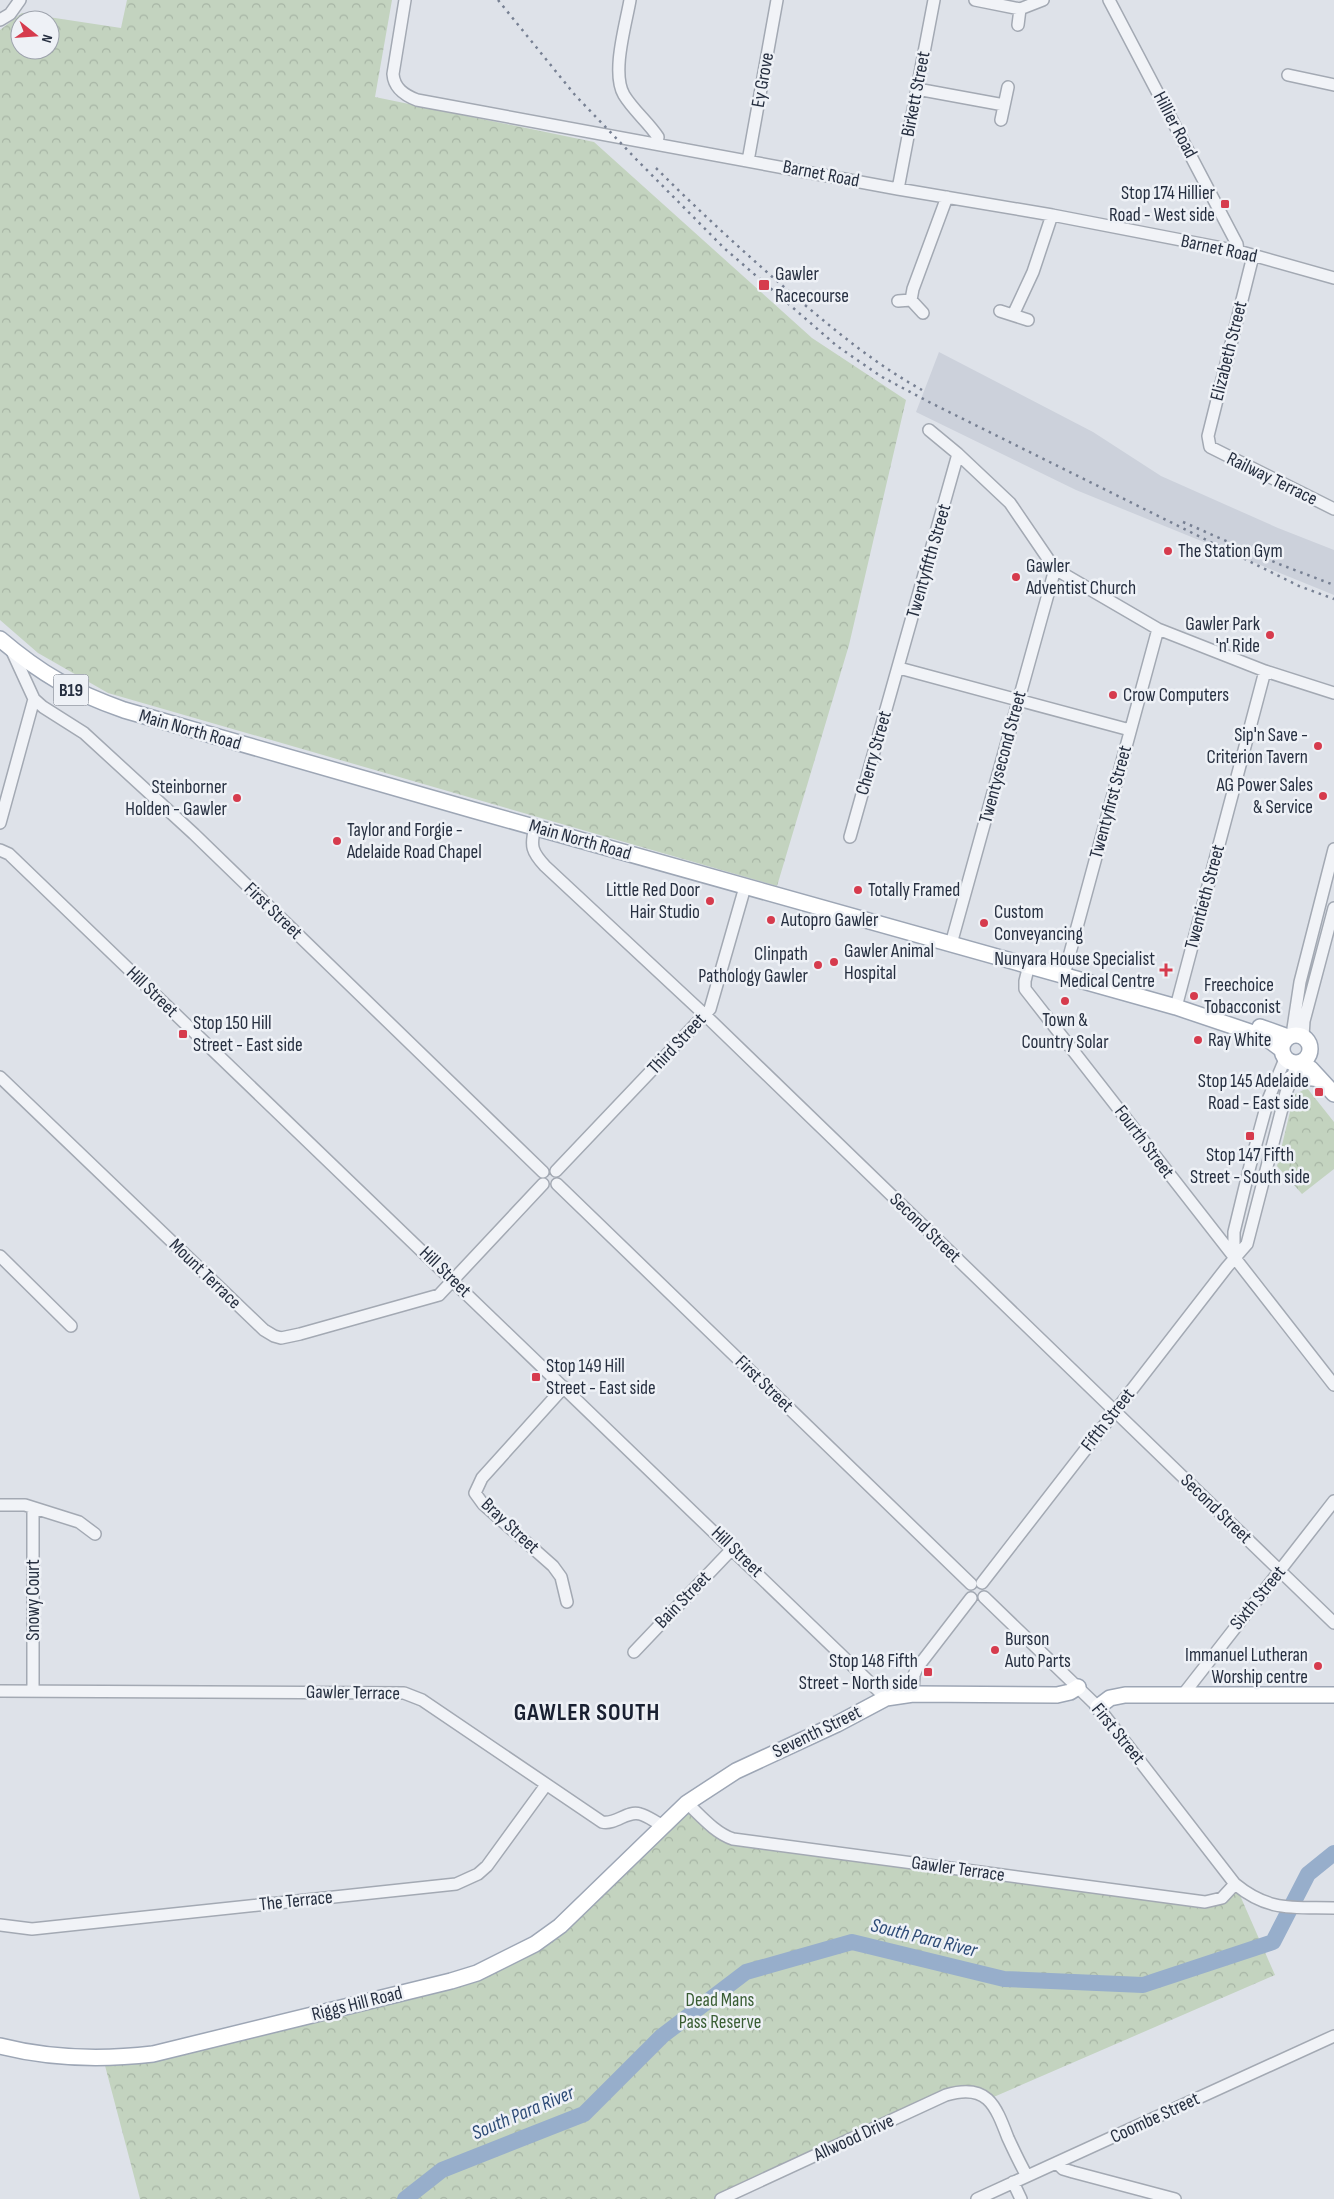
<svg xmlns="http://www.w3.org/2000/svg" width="1334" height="2199" font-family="'Sofia Sans Condensed',sans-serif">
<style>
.built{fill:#ccd1db}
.forest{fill:url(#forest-crowns);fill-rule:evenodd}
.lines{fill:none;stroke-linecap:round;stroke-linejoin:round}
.river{stroke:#97aecb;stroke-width:16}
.minor-casing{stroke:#a3a9b3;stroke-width:14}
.major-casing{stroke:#9da6b5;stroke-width:18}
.minor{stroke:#f1f3f7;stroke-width:11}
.major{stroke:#fff;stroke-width:15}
.rail{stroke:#778093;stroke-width:2.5;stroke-dasharray:2.5 5;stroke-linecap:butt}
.poi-dot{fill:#d63b4d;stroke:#eef1f6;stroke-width:2}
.labels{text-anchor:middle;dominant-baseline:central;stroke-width:5;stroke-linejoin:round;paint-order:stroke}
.shield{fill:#eef1f6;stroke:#626977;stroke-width:1}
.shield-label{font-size:18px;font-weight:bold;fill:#262f40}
.street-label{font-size:19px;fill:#262f40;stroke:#eef1f6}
.poi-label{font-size:19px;fill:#262f40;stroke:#eef1f6;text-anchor:start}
.park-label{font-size:19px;fill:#395d33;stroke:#eef1f6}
.water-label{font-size:20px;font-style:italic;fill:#2e4c77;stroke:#eef1f6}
.district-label{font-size:24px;font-weight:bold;letter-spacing:1px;fill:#192031;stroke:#eef1f6}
</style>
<defs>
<pattern id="forest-crowns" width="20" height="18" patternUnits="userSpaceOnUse" patternTransform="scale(1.25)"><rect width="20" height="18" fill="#c3d3bf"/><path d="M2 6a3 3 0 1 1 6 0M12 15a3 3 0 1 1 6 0" fill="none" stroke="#a7b5a5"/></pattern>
</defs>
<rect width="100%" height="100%" fill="#dee2e9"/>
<!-- built -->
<path class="built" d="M939,352L1093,432L1161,476L1278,528L1334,550V595L1076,490L916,412Z"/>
<!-- forest -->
<path class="forest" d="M127,0H392L375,97L594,142L812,338L906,400L849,645L777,886L108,693L38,653L0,620V30L22,13L121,28ZM20,20H50V50H20Z
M1307,1088L1334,1122V1169L1302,1194L1277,1166L1294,1095Z
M687,1803L725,1836L1205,1902L1235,1884L1275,1975L989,2099L957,2092L721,2199H140L103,2058L451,1981L535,1944Z"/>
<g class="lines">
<!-- river -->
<path class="river" d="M405,2199L442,2170L584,2114L662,2036L746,1972L852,1942L1004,1979L1143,1985L1273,1942L1308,1874L1334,1853"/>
<!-- minor casing -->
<g class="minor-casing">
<path id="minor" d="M405,0L393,74C394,88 404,95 417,100L898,189L1052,215L1238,251L1334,278
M630,0C626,24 611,73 624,95C633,110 648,122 658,137L657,144
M975,0L1020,9L1043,0
M1109,0L1237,244L1238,251
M0,20L10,14L20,0
M1018,25L1020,9
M1288,75L1334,85
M917,89L1004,105
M1001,120L1008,87
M748,161L777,0
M898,189L934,0
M1253,256L1208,436L1210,447L1334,509
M898,301L911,300
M1000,311L1028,320
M923,313L911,300L913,289L947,197
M1013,315L1033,272L1052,215
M929,430L958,454L1010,503L1055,569L1158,629L1265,671L1334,693
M11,649L34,699L43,707L84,733L194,834L543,1172
M899,668L1130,730
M0,823L34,699
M535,828C530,846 532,852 545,866L705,1015L1334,1623
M850,837L958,454
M0,850L9,854L886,1698
M951,944L1055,569
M1029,965L1025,981V989L1334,1385
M1064,975L1158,629
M1176,1007L1265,671
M1292,1035L1300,982L1334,849
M1303,1036L1304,1021L1334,908
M0,1077L264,1330L274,1336L281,1338L300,1334L439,1295L543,1184
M556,1171L710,1009L745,887
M557,1184L971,1584
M0,1256L71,1326
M1234,1258V1232L1250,1166L1268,1100L1285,1059
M564,1387L482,1478L475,1493L483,1504L553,1566L561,1577L567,1602
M0,1505H25L79,1522L95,1534
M982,1583L1227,1267L1247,1244L1286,1093L1297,1064
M984,1597L1098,1707L1235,1884C1269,1912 1293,1907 1334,1908
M634,1652L733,1548
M0,1691L404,1693L422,1700L602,1822C616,1825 627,1810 640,1814C648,1816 655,1822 662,1825
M33,1691V1508
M913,1694L914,1675L917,1668L971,1598
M1182,1696L1334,1501
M687,1803C701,1816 715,1833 733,1839L1205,1902L1222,1898L1235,1884
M0,1925L32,1929L456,1884L478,1874L487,1866L546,1785
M1057,2163L1063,2169L1073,2172L1175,2199
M1013,2182L1021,2199
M721,2199L946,2095C987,2083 995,2104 1008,2138C1014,2151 1020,2164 1027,2176
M977,2199L1334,2036"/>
</g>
<!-- major casing -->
<g class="major-casing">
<path id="major" d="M0,639C41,674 73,692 124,710L473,810L1176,1007L1265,1037L1281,1049
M1260,1027L1288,1037
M1282 1049a14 14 0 1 1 28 0a14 14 0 1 1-28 0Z
M1302,1063L1311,1069L1334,1094
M1290,1079L1299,1076L1320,1079
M1098,1707L1110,1698L1125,1695H1334
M0,2046C51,2059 101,2060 153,2054L451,1981L477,1973L535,1944L560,1926L687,1803L736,1771L837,1724L886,1698L913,1694L1057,1695L1070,1692L1078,1687"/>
</g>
<!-- minor -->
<use href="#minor" class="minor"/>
<!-- major -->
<use href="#major" class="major"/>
<!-- rail -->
<path class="rail" d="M498,0L575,95L635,158L724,248L837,346L882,377L931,403L1299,586L1334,599
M656,168C702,214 750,258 799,300C838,333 877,365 922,390
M1183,522L1279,564L1334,585"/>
</g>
<!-- markers -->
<g class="poi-dot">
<rect x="1220" y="199" width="10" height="10" rx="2.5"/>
<rect x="758" y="279" width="12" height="12" rx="2.5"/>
<circle cx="1168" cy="551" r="5"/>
<circle cx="1016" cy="577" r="5"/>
<circle cx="1270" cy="635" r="5"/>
<circle cx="1113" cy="695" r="5"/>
<circle cx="1318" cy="746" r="5"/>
<circle cx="1323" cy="796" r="5"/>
<circle cx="237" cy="798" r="5"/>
<circle cx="337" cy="841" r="5"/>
<circle cx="858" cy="890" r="5"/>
<circle cx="710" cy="901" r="5"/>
<circle cx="771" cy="920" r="5"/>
<circle cx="984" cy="923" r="5"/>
<circle cx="834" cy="962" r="5"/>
<circle cx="818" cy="965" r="5"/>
<path d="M1163.5 962.5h5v5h5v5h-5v5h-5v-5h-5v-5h5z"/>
<circle cx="1194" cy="996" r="5"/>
<circle cx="1065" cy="1001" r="5"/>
<rect x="178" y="1029" width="10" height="10" rx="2.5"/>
<circle cx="1198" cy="1040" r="5"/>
<rect x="1314" y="1087" width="10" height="10" rx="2.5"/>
<rect x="1245" y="1131" width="10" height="10" rx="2.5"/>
<rect x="531" y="1372" width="10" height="10" rx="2.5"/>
<circle cx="995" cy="1650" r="5"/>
<circle cx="1318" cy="1666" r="5"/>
<rect x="923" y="1667" width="10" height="10" rx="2.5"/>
</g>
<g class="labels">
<!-- shield labels -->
<rect class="shield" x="53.5" y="674.5" width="35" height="31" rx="4"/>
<g class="shield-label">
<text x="71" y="690">B19</text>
</g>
<!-- street labels -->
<g class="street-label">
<text transform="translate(763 80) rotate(-80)">Ey Grove</text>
<text transform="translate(916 94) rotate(-79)">Birkett Street</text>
<text transform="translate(1175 125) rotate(62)">Hillier Road</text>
<text transform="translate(821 174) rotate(11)">Barnet Road</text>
<text transform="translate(1219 249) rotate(12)">Barnet Road</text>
<text transform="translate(1229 351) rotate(-76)">Elizabeth Street</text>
<text transform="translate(1272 479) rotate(26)">Railway Terrace</text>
<text transform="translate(929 561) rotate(-74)">Twentyfifth Street</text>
<text transform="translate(190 730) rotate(16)">Main North Road</text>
<text transform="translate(874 753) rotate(-74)">Cherry Street</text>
<text transform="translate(1003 757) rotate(-75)">Twentysecond Street</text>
<text transform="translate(1111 802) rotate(-75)">Twentyfirst Street</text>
<text transform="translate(580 840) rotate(16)">Main North Road</text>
<text transform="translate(1205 897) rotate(-75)">Twentieth Street</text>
<text transform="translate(273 911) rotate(44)">First Street</text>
<text transform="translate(152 992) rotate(44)">Hill Street</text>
<text transform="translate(677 1044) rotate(-47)">Third Street</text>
<text transform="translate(1144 1142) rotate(53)">Fourth Street</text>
<text transform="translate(925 1228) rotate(44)">Second Street</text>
<text transform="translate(445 1272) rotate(44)">Hill Street</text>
<text transform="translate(205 1274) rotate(44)">Mount Terrace</text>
<text transform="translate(764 1384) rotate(44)">First Street</text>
<text transform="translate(1108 1420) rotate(-52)">Fifth Street</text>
<text transform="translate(1216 1509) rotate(44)">Second Street</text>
<text transform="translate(510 1526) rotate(43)">Bray Street</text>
<text transform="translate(737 1552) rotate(44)">Hill Street</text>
<text transform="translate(1258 1598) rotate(-51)">Sixth Street</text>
<text transform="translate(33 1600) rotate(-90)">Snowy Court</text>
<text transform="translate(683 1600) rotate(-46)">Bain Street</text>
<text transform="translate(353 1693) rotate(1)">Gawler Terrace</text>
<text transform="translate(817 1732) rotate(-26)">Seventh Street</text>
<text transform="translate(1118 1734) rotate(51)">First Street</text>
<text transform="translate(958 1869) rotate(8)">Gawler Terrace</text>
<text transform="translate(296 1901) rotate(-6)">The Terrace</text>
<text transform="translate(357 2004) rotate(-14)">Riggs Hill Road</text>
<text transform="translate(1155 2118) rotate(-25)">Coombe Street</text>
<text transform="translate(854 2138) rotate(-25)">Allwood Drive</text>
</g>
<!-- poi labels -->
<g class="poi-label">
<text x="1215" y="193" text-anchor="end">Stop 174 Hillier<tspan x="1215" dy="22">Road - West side</tspan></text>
<text x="775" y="274">Gawler<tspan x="775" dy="22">Racecourse</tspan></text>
<text x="1178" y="551">The Station Gym</text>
<text x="1026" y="566">Gawler<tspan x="1026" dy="22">Adventist Church</tspan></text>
<text x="1260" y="624" text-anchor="end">Gawler Park<tspan x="1260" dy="22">'n' Ride</tspan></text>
<text x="1123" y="695">Crow Computers</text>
<text x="1308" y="735" text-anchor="end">Sip'n Save -<tspan x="1308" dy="22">Criterion Tavern</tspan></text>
<text x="1313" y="785" text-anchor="end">AG Power Sales<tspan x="1313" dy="22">&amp; Service</tspan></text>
<text x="227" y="787" text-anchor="end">Steinborner<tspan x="227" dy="22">Holden - Gawler</tspan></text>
<text x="347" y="830">Taylor and Forgie -<tspan x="347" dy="22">Adelaide Road Chapel</tspan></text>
<text x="700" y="890" text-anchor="end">Little Red Door<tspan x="700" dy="22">Hair Studio</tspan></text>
<text x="868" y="890">Totally Framed</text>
<text x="994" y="912">Custom<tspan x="994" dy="22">Conveyancing</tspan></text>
<text x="781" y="920">Autopro Gawler</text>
<text x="844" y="951">Gawler Animal<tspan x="844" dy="22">Hospital</tspan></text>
<text x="808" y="954" text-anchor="end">Clinpath<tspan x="808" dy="22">Pathology Gawler</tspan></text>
<text x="1155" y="959" text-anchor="end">Nunyara House Specialist<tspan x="1155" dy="22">Medical Centre</tspan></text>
<text x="1204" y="985">Freechoice<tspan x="1204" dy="22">Tobacconist</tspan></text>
<text x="1065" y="1020" text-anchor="middle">Town &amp;<tspan x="1065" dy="22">Country Solar</tspan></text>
<text x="193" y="1023">Stop 150 Hill<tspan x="193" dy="22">Street - East side</tspan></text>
<text x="1208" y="1040">Ray White</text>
<text x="1309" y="1081" text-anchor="end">Stop 145 Adelaide<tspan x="1309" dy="22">Road - East side</tspan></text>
<text x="1250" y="1155" text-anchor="middle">Stop 147 Fifth<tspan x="1250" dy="22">Street - South side</tspan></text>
<text x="546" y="1366">Stop 149 Hill<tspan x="546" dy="22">Street - East side</tspan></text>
<text x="1005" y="1639">Burson<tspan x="1005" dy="22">Auto Parts</tspan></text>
<text x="1308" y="1655" text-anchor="end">Immanuel Lutheran<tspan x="1308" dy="22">Worship centre</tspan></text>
<text x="918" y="1661" text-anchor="end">Stop 148 Fifth<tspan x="918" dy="22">Street - North side</tspan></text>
</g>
<!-- park labels -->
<g class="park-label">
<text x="720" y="2000">Dead Mans<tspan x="720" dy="22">Pass Reserve</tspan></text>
</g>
<!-- water labels -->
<g class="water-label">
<text transform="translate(924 1938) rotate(14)">South Para River</text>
<text transform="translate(523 2113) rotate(-23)">South Para River</text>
</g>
<!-- district labels -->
<g class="district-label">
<text x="587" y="1712">GAWLER SOUTH</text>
</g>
</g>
<!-- north arrow -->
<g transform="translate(35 35) rotate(107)"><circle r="24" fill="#eef1f6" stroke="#9ea3ad"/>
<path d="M0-4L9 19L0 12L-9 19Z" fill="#d63b4d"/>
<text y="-8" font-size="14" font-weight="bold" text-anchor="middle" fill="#262f40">N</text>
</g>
</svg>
